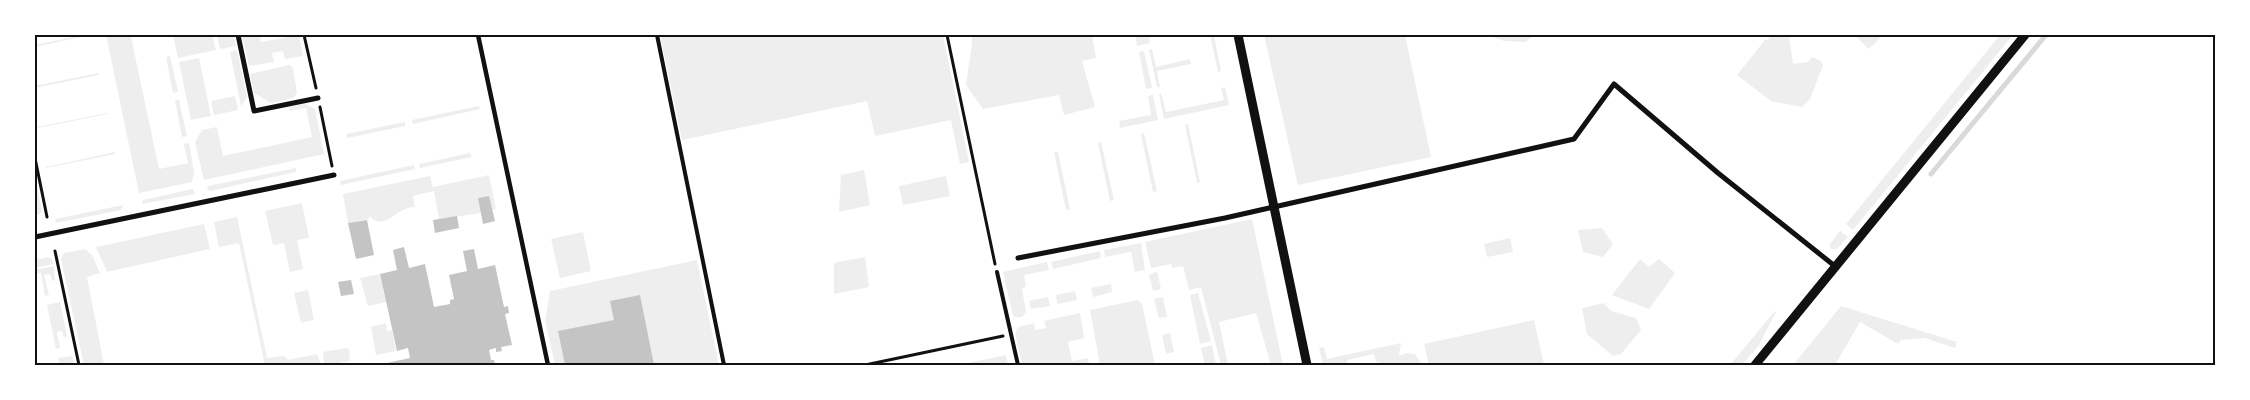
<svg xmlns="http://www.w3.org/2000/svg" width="2250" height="400" font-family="'Golos Text',sans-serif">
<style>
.green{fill:#eee}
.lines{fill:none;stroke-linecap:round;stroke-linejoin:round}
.stream{stroke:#d9d9d9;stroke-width:5}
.building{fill:#c4c4c4}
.path{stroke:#111;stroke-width:3}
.service{stroke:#111;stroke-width:4}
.pedestrian{stroke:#111;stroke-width:4.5}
.minor{stroke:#111;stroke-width:5}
.tertiary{stroke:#111;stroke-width:9}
.neatline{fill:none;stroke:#111;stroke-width:2}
</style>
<rect width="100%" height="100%" fill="#fff"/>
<!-- green -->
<path class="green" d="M83,35H90L35,47V45Z
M106,35H138L131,37L159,169L188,163L184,144L189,143L194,172L192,182L139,193Z
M173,35H212L216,50L178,58Z
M217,35H234L236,46L220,49Z
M242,35H260L261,42L299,35L303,56L285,59L283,51L272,53L274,62L249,66Z
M660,35H943L969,162L960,164L951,120L875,136L867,101L682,140Z
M968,35H1092L1096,58L1082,61L1095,107L1064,115L1059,95L983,109L966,85L972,43V36Z
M1135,35H1149L1150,43L1137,46Z
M1210,35H1214L1221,71L1218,72Z
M1264,35H1405L1431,157L1298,185Z
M1494,35H1533L1526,42L1504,41L1493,37Z
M1771,35H1789L1793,64L1808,62L1812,57L1821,61L1823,65L1810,99L1802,107L1771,101L1737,75L1765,40H1768Z
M1854,35H1883L1869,49Z
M2000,35H2013L1853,230L1846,224Z
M1152,49L1156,67L1190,59L1191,64L1157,71L1160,87H1157L1149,50Z
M237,50L247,97L241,106L230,52Z
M1144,51L1152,88L1146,89L1139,52Z
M170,56L178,92L173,93L166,57Z
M199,58L211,116L191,120L179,62Z
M290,65L293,68L297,93L293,98L271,103L254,93L250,74Z
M98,73L99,75L35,88V86Z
M1225,87L1229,105L1164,119L1159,94L1161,93L1166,112L1224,100L1221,88Z
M1153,95L1158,120L1120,128L1119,121L1151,115L1148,96Z
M235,96L238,110L214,115L211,101Z
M175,100H179L187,136L182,137Z
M306,104L315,109L324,154L204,180L195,142L202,130L217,127L223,156L312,137L306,108L290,111L289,107Z
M479,106L480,109L413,124L412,120Z
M107,113V114L38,128L37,127Z
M405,122V126L347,138V134Z
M1188,124L1200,182L1197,183L1185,125Z
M1144,133L1157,191L1153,192L1141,134Z
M1101,142L1114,200L1110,201L1098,143Z
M115,152V154L46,168V167Z
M1054,152H1058L1070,209L1066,210Z
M470,153L472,157L420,168L419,164Z
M414,165L415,169L341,185L340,181Z
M296,168V172L210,191L207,189L208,186Z
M864,170L870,205L839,212L841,175Z
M489,175L496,209L492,210L489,196L478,198L481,213L439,219L434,191L413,196L415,207C397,206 384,233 369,216V219L348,223L343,194L430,176L433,187Z
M946,176L950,196L903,205L899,186Z
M35,178L42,211L40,214L35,215Z
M193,189L195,194L142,204L143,200Z
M302,203L309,238L297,240L303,269L290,272L284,243L273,245L265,211Z
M123,205L121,210L56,223L55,219Z
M237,217L267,358L284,356L288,360L317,354L321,365H265L239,243L219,247L214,222Z
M1252,219L1283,365H1271L1256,313L1219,322L1228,365H1221L1201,287L1189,290L1183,266L1172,268L1171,264L1151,268L1145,242Z
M204,224L210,249L107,272L96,247Z
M1602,228L1613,244L1603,257L1583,252L1578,230Z
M1840,231L1848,237L1837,249H1830V244Z
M583,232L591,271L560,278L551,239Z
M1510,238L1513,252L1487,257L1484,244Z
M1141,243L1145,270L1135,272L1131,252L1105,257L1104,250Z
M85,249L92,255L100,273L87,277L104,365H84L61,259L64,253Z
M1100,251L1101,258L1053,269L1051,262Z
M48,257L52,259L53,264L35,268V260Z
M865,257L869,287L834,294V263Z
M1640,259L1649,267L1659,259L1675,273L1649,309L1612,295Z
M697,260L719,365H555L545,321L550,291Z
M1047,262L1049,270L1024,275L1026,286L1022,289L1026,312C1024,317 1018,319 1013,316L1003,272Z
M54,266L55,280L52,281L50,274L44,275L49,295L45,296L41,273L35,274V270Z
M1157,271L1161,289L1153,291L1149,275Z
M380,274L386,302L368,306L360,278Z
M1111,284L1112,292L1093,297L1091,288Z
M308,290L314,320L301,323L294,293Z
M1075,291L1077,300L1057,304L1056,295Z
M1198,293L1211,341L1200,344L1190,295Z
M1048,297L1050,306L1031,309L1029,301Z
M1163,297L1167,317L1159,318L1154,299Z
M1138,300L1142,304L1155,365H1100L1090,310Z
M60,302L67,336L64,338L62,331L57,332L60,348L56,349L47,305Z
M1604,303L1611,311L1636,318L1641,330L1621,354L1613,356L1587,334L1582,308Z
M1841,306L1957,342L1955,348L1925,338L1901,340L1898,344L1860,322L1835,365H1793Z
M1775,311L1776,312L1759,345L1742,365H1730Z
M1080,313L1084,338L1068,342L1072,361L1088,358L1089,365H1022L1015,333L1018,327L1034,323L1035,330L1046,328L1044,321Z
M1534,320L1544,365H1429L1424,344Z
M386,323L387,331L392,330L396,351L376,355L371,327Z
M1170,333L1174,352L1166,354L1162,335Z
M1401,343L1399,356L1407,353L1415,354L1422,365H1380L1379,362H1376L1374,354L1347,360L1348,365H1323L1319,348L1324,347L1327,359Z
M1212,345L1216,365H1205L1201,348Z
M347,348L349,349L350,361L324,365L323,352Z
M1006,355L1008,365H958Z
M72,356L74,365H60L58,358Z"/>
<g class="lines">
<!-- stream -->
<path class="stream" d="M1931,174L2046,35"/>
</g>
<!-- building -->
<path class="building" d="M489,196L495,221L483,224L478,198Z
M457,216L459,228L435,233L433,220Z
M367,220L374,255L356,259L348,223Z
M404,247L409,268L425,264L434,307L450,304V300L454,299L449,275L467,271L463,251L474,249L478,269L495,265L504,307L508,306L509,313L505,314L512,345L501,347L502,351L496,352V348L489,350L491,360H494L495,365H387V363L410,358L408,348L397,351L380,274L397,270L393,250Z
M351,280L354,294L341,296L338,282Z
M640,295L654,365H565L558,331L614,320L610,301Z"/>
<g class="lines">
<!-- path -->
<path class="path" d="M304,35L316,88
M947,35L995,264
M320,107L332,166
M35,158L47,217
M55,251L79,365
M865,365L1003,336"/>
<!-- service -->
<path class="service" d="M657,35L724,365
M997,272L1018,365"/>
<!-- pedestrian -->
<path class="pedestrian" d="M478,35L548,365"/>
<!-- minor -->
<path class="minor" d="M238,35L254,111L318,98
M35,237L334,175
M1018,258L1225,218L1574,139L1614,84L1718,173L1836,267"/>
<!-- tertiary -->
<path class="tertiary" d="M1238,35L1307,365
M1755,365L2025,35"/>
</g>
<!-- border -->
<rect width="2250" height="400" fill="none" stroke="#ffffff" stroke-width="72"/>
<rect x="36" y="36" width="2178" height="328" class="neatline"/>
</svg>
